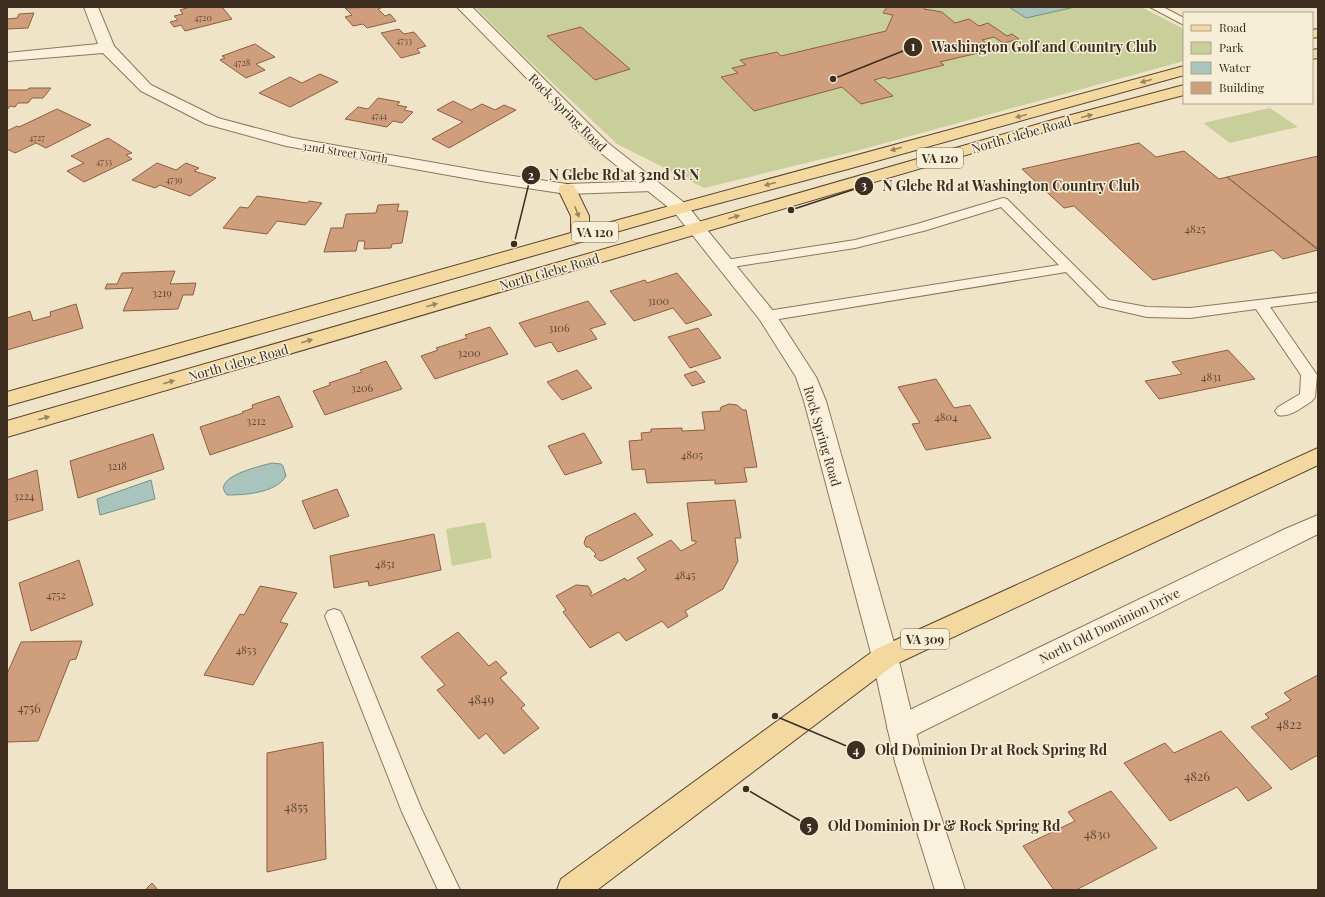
<svg xmlns="http://www.w3.org/2000/svg" width="1325" height="897" font-family="'Playfair Display',serif">
<style>
.green{fill:#c9cf9b}
.water{fill:#a9c4bc;stroke:#6f938a}
.building{fill:#cf9f7d;stroke:#8d5f41}
.lines{fill:none;stroke-linecap:round;stroke-linejoin:round}
.service-casing{stroke:#8d765c;stroke-width:2}
.minor-casing{stroke:#8d765c;stroke-width:2}
.tertiary-casing{stroke:#8d765c;stroke-width:2}
.primary-casing{stroke:#5b4430;stroke-width:2}
.service{fill:#faf1dc;fill-rule:evenodd}
.minor{fill:#faf1dc;fill-rule:evenodd}
.tertiary{fill:#faf1dc;fill-rule:evenodd}
.primary{fill:#f3d9a0;fill-rule:evenodd}
.oneway{fill:#988460}
.labels{text-anchor:middle;dominant-baseline:central;stroke-width:3;stroke-linejoin:round;paint-order:stroke}
.far-number-label{font-size:9px;fill:#624a37}
.far-street-label{font-size:11px;fill:#3d2e20;stroke:#f7eed8}
.number-label{font-size:11px;fill:#624a37}
.shield{fill:#f7eed8;stroke:#756857;stroke-width:1}
.shield-label{font-size:12px;font-weight:bold;fill:#3d2e20}
.street-label{font-size:13px;fill:#3d2e20;stroke:#f7eed8}
.near-number-label{font-size:13px;fill:#624a37}
.leader{fill:none;stroke:#3d2e20;stroke-width:1.5}
.callout-dot{fill:#3d2e20;stroke:#f7eed8;stroke-width:1.5}
.mark-label{font-size:12px;text-anchor:middle;font-weight:bold;fill:#fff}
.callout-label{font-size:14px;text-anchor:middle;font-weight:bold;fill:#3d2e20;stroke:#f7eed8;stroke-width:3;stroke-linejoin:round;paint-order:stroke}
</style>
<rect width="100%" height="100%" fill="#f0e4c8"/>
<!-- green -->
<path class="green" d="M475,7H1141L1184,29V61L860,150L704,188L617,144L523,55Z
M1270,108L1298,127L1230,143L1203,123Z
M485,522L492,558L452,566L446,529Z"/>
<!-- water -->
<path class="water" d="M1009,7H1075L1026,18Z
M272,463L281,464L283,466L286,476C276,493 245,495 227,495C210,477 261,466 272,463Z
M151,480L155,499L100,515L97,499Z"/>
<!-- building -->
<path class="building" d="M190,7H222L232,19L185,31L181,25L174,27L170,22L178,20L174,16L183,14L180,10Z
M383,7L378,9L385,16L390,14L396,21L367,28L363,24L353,26L345,17L352,15L345,8Z
M887,7H924V9L942,12L955,23L969,19L979,26L988,23L1007,36L1012,34L1019,39L1003,43L994,37L982,40L995,49L940,62L944,65L888,79L885,77L874,80L893,96L861,104L842,87L754,111L721,77L738,73L732,68L746,65L740,60L777,52L781,56L886,31L893,15L883,13Z
M34,13L28,28L7,29V19L17,18L19,14Z
M581,27L630,69L595,80L547,36Z
M399,29L404,34L414,32L426,46L417,49L420,53L401,58L381,33Z
M255,44L275,57L256,64L265,70L246,78L220,60L225,58L222,56Z
M320,74L338,82L290,107L259,93L290,77L302,83Z
M29,88H51L43,98H32L28,103H18L15,107L10,106L7,110V90H27Z
M378,98L400,102L397,105L407,107L404,110L413,112L402,123L393,121L387,127L345,119L358,107L368,109Z
M453,101L471,110L482,104L495,110L504,105L516,110L449,148L432,139L463,122L437,110Z
M57,109L91,125L46,148L36,143L15,153L7,149V131L17,126L19,127Z
M108,138L132,153L126,155L132,159L84,182L67,171L84,163L71,156Z
M1139,143L1156,157L1184,151L1219,179L1227,177L1318,250L1283,259L1273,250L1153,280L1074,206L1064,208L1022,169Z
M1318,156V249L1227,177Z
M157,163L176,170L186,163L199,168L194,171L216,178L190,196L160,185L155,188L132,180Z
M257,196L307,203L309,201L322,203L305,225L277,221L267,234L223,228L240,207L248,208Z
M399,204L397,211H408L402,243L392,244L391,248L364,249L365,241H358L356,251L324,252L331,228H343L346,214L376,213L378,205Z
M175,271L170,284L196,283L193,295H183L178,309L123,311L133,288L105,289L107,284H117L122,273Z
M677,273L712,315L686,324L673,308L634,321L610,291L645,280L647,283Z
M588,301L606,324L590,329L597,339L558,352L551,342L535,347L519,323Z
M76,304L83,328L7,350V318L30,311L33,321L51,316L50,312Z
M490,327L508,354L435,379L421,356L438,350L436,348L467,338L465,335Z
M698,328L721,358L690,368L668,337Z
M1228,350L1255,379L1159,399L1145,381L1182,374L1172,362Z
M386,361L402,389L325,415L313,391L330,385L329,383L362,372L360,370Z
M577,370L592,388L562,400L547,382Z
M696,371L705,382L692,386L684,375Z
M936,379L954,408L970,405L991,438L926,450L912,424L920,423L898,387Z
M279,396L293,427L210,455L200,427L243,413L242,412L253,408L252,405Z
M729,404L737,405L743,410H746L757,467L744,468L747,482L715,484V480L647,483L645,469L632,470L629,441L642,440L641,433L651,432V429L682,428V431L705,430L702,412L720,411L721,407Z
M584,433L602,463L565,475L548,446Z
M153,434L164,469L78,498L70,461Z
M37,470L43,510L7,521V480Z
M337,489L349,516L314,529L302,501Z
M735,500L741,538H735L738,561L723,589L685,611L688,616L668,628L662,621L626,641L619,632L590,648L563,612L566,610L556,596L576,585L588,586L592,593L590,594L591,596L625,578L627,581L646,570L637,558L671,540L681,551L696,543V541H692L687,503Z
M635,513L653,535L604,560L600,561L594,556L596,554L589,547H586L584,543L586,537Z
M434,534L441,570L369,586L368,581L334,588L330,556Z
M79,560L93,605L31,631L19,583Z
M260,586L297,593L280,622L288,624L253,685L204,675L240,614L244,615Z
M458,632L489,666L496,661L507,673L500,678L525,705L521,708L539,728L504,754L486,733L479,739L437,690L445,685L421,657Z
M82,641L76,659L70,660L38,741L7,742V674L21,642Z
M1318,675V755L1291,770L1251,727L1269,718L1265,714L1291,700L1284,693Z
M1221,731L1272,788L1248,801L1237,787L1170,821L1124,763L1165,743L1174,753Z
M323,742L326,859L267,872V753Z
M1111,791L1157,848L1076,890H1054L1023,846L1075,821L1068,812Z
M152,883L158,890H145Z"/>
<g class="lines">
<!-- service casing -->
<g class="service-casing">
<path id="service" d="M1150,7H1163L1184,18V25Z
M1003,198L1007,199L1109,300L1147,307L1190,308L1318,293V301L1270,307L1317,375L1315,397L1312,401C1302,407 1290,418 1278,415L1275,411L1278,407L1300,394L1301,375L1256,309L1190,318L1147,317L1099,306L1066,272L767,321L762,319L760,316L762,313L767,311L1059,265L1001,207L927,230L855,248L726,268L721,267L719,264L721,261L726,260L855,240L917,224Z
M334,609L340,611L343,616L421,808L460,890H438L402,812L325,616L328,611Z"/>
</g>
<!-- minor casing -->
<g class="minor-casing">
<path id="minor" d="M84,7H98L114,46L151,85L218,118L293,138L487,172L567,184L652,181L658,182L661,186L658,190L652,191L567,194L487,182L286,146L206,124L141,91L103,53L7,61V53L98,44Z
M1318,515V534L911,737L901,740L891,737L887,728L891,719L1285,529Z"/>
</g>
<!-- tertiary casing -->
<g class="tertiary-casing">
<path id="tertiary" d="M457,7H472L608,143L686,204L774,312L816,377L826,401L898,657L923,762L965,890H935L895,762L872,657L804,401L796,377L760,320L674,212L596,149Z"/>
</g>
<!-- primary casing -->
<g class="primary-casing">
<path id="primary" d="M1318,29V37L1312,38V30Z
M1318,49V58L1312,59V50Z
M1184,66V75L848,169L686,212L7,406V392L571,233V216L558,189L561,185L567,184L573,185L576,189L589,216V228Z
M1184,85V95L1068,125L7,437V421L1056,119Z
M1318,448V465L894,665L597,890H557L561,879L876,649Z"/>
</g>
<!-- service -->
<use href="#service" class="service"/>
<!-- minor -->
<use href="#minor" class="minor"/>
<!-- tertiary -->
<use href="#tertiary" class="tertiary"/>
<!-- primary -->
<use href="#primary" class="primary"/>
</g>
<!-- one-way arrows -->
<defs><path id="oneway-solid" d="M-6-.8H1V-3.2L6.5 0L1 3.2V.8H-6Z"/></defs>
<g class="oneway">
<use href="#oneway-solid" transform="translate(1146 81) rotate(165)"/>
<use href="#oneway-solid" transform="translate(1021 116) rotate(165)"/>
<use href="#oneway-solid" transform="translate(1087 116) rotate(-14)"/>
<use href="#oneway-solid" transform="translate(896 149) rotate(164)"/>
<use href="#oneway-solid" transform="translate(770 184) rotate(165)"/>
<use href="#oneway-solid" transform="translate(577 212) rotate(69)"/>
<use href="#oneway-solid" transform="translate(734 217) rotate(-16)"/>
<use href="#oneway-solid" transform="translate(432 305) rotate(-16)"/>
<use href="#oneway-solid" transform="translate(307 341) rotate(-16)"/>
<use href="#oneway-solid" transform="translate(169 382) rotate(-16)"/>
<use href="#oneway-solid" transform="translate(44 418) rotate(-16)"/>
</g>
<g class="labels">
<!-- far-number labels -->
<g class="far-number-label">
<text x="203" y="17">4720</text>
<text x="404" y="40">4733</text>
<text x="242" y="62">4728</text>
<text x="379" y="115">4744</text>
<text x="37" y="137">4727</text>
<text x="104" y="161">4733</text>
<text x="174" y="179">4739</text>
</g>
<!-- far-street labels -->
<g class="far-street-label">
<text transform="translate(345 152) rotate(9)">32nd Street North</text>
</g>
<!-- number labels -->
<g class="number-label">
<text x="1195" y="228">4825</text>
<text x="162" y="292">3219</text>
<text x="658" y="300">3100</text>
<text x="559" y="327">3106</text>
<text x="469" y="352">3200</text>
<text x="1211" y="376">4831</text>
<text x="362" y="387">3206</text>
<text x="946" y="416">4804</text>
<text x="256" y="420">3212</text>
<text x="692" y="454">4805</text>
<text x="117" y="465">3218</text>
<text x="24" y="495">3224</text>
<text x="385" y="563">4851</text>
<text x="685" y="574">4845</text>
<text x="56" y="594">4752</text>
<text x="246" y="649">4853</text>
</g>
<!-- shield labels -->
<g class="shield">
<rect x="917" y="148" width="46" height="20" rx="3"/>
<rect x="572" y="222" width="46" height="20" rx="3"/>
<rect x="901" y="629" width="48" height="20" rx="3"/>
</g>
<g class="shield-label">
<text x="940" y="158">VA 120</text>
<text x="595" y="232">VA 120</text>
<text x="925" y="639">VA 309</text>
</g>
<!-- street labels -->
<g class="street-label">
<text transform="translate(568 112) rotate(45)">Rock Spring Road</text>
<text transform="translate(1021 134) rotate(-16)">North Glebe Road</text>
<text transform="translate(549 271) rotate(-16)">North Glebe Road</text>
<text transform="translate(238 362) rotate(-16)">North Glebe Road</text>
<text transform="translate(823 436) rotate(74)">Rock Spring Road</text>
<text transform="translate(1109 625) rotate(-26)">North Old Dominion Drive</text>
</g>
<!-- near-number labels -->
<g class="near-number-label">
<text x="481" y="698">4849</text>
<text x="29" y="707">4756</text>
<text x="1289" y="723">4822</text>
<text x="1197" y="775">4826</text>
<text x="296" y="806">4855</text>
<text x="1097" y="833">4830</text>
</g>
</g>
<!-- callouts -->
<path class="leader" d="M833 79L913 47M514 244L531 175M791 210L864 186M775 716L856 750M746 789L809 826"/>
<g class="callout-dot">
<circle cx="833" cy="79" r="4"/>
<circle cx="514" cy="244" r="4"/>
<circle cx="791" cy="210" r="4"/>
<circle cx="775" cy="716" r="4"/>
<circle cx="746" cy="789" r="4"/>
<circle cx="913" cy="47" r="10"/>
<circle cx="531" cy="175" r="10"/>
<circle cx="864" cy="186" r="10"/>
<circle cx="856" cy="750" r="10"/>
<circle cx="809" cy="826" r="10"/>
</g>
<g class="mark-label">
<text x="913" y="51">1</text>
<text x="531" y="180">2</text>
<text x="864" y="190">3</text>
<text x="856" y="755">4</text>
<text x="809" y="831">5</text>
</g>
<g class="callout-label">
<text x="1044" y="52">Washington Golf and Country Club</text>
<text x="624" y="180">N Glebe Rd at 32nd St N</text>
<text x="1011" y="191">N Glebe Rd at Washington Country Club</text>
<text x="991" y="755">Old Dominion Dr at Rock Spring Rd</text>
<text x="944" y="831">Old Dominion Dr &amp; Rock Spring Rd</text>
</g>
<!-- border -->
<rect width="1325" height="897" fill="none" stroke="#3d2e20" stroke-width="16"/>
<!-- legend -->
<rect x="1183" y="12" width="130" height="92" fill="#f7eed8" stroke="#ada18e"/>
<rect x="1191" y="25" width="20" height="6" fill="#f3d9a0" stroke="#ada18e"/>
<text x="1219" y="32" font-size="12" fill="#3d2e20">Road</text>
<rect x="1191" y="42" width="20" height="12" fill="#c9cf9b" stroke="#ada18e"/>
<text x="1219" y="52" font-size="12" fill="#3d2e20">Park</text>
<rect x="1191" y="62" width="20" height="12" fill="#a9c4bc" stroke="#ada18e"/>
<text x="1219" y="72" font-size="12" fill="#3d2e20">Water</text>
<rect x="1191" y="82" width="20" height="12" fill="#cf9f7d" stroke="#ada18e"/>
<text x="1219" y="92" font-size="12" fill="#3d2e20">Building</text>
</svg>
